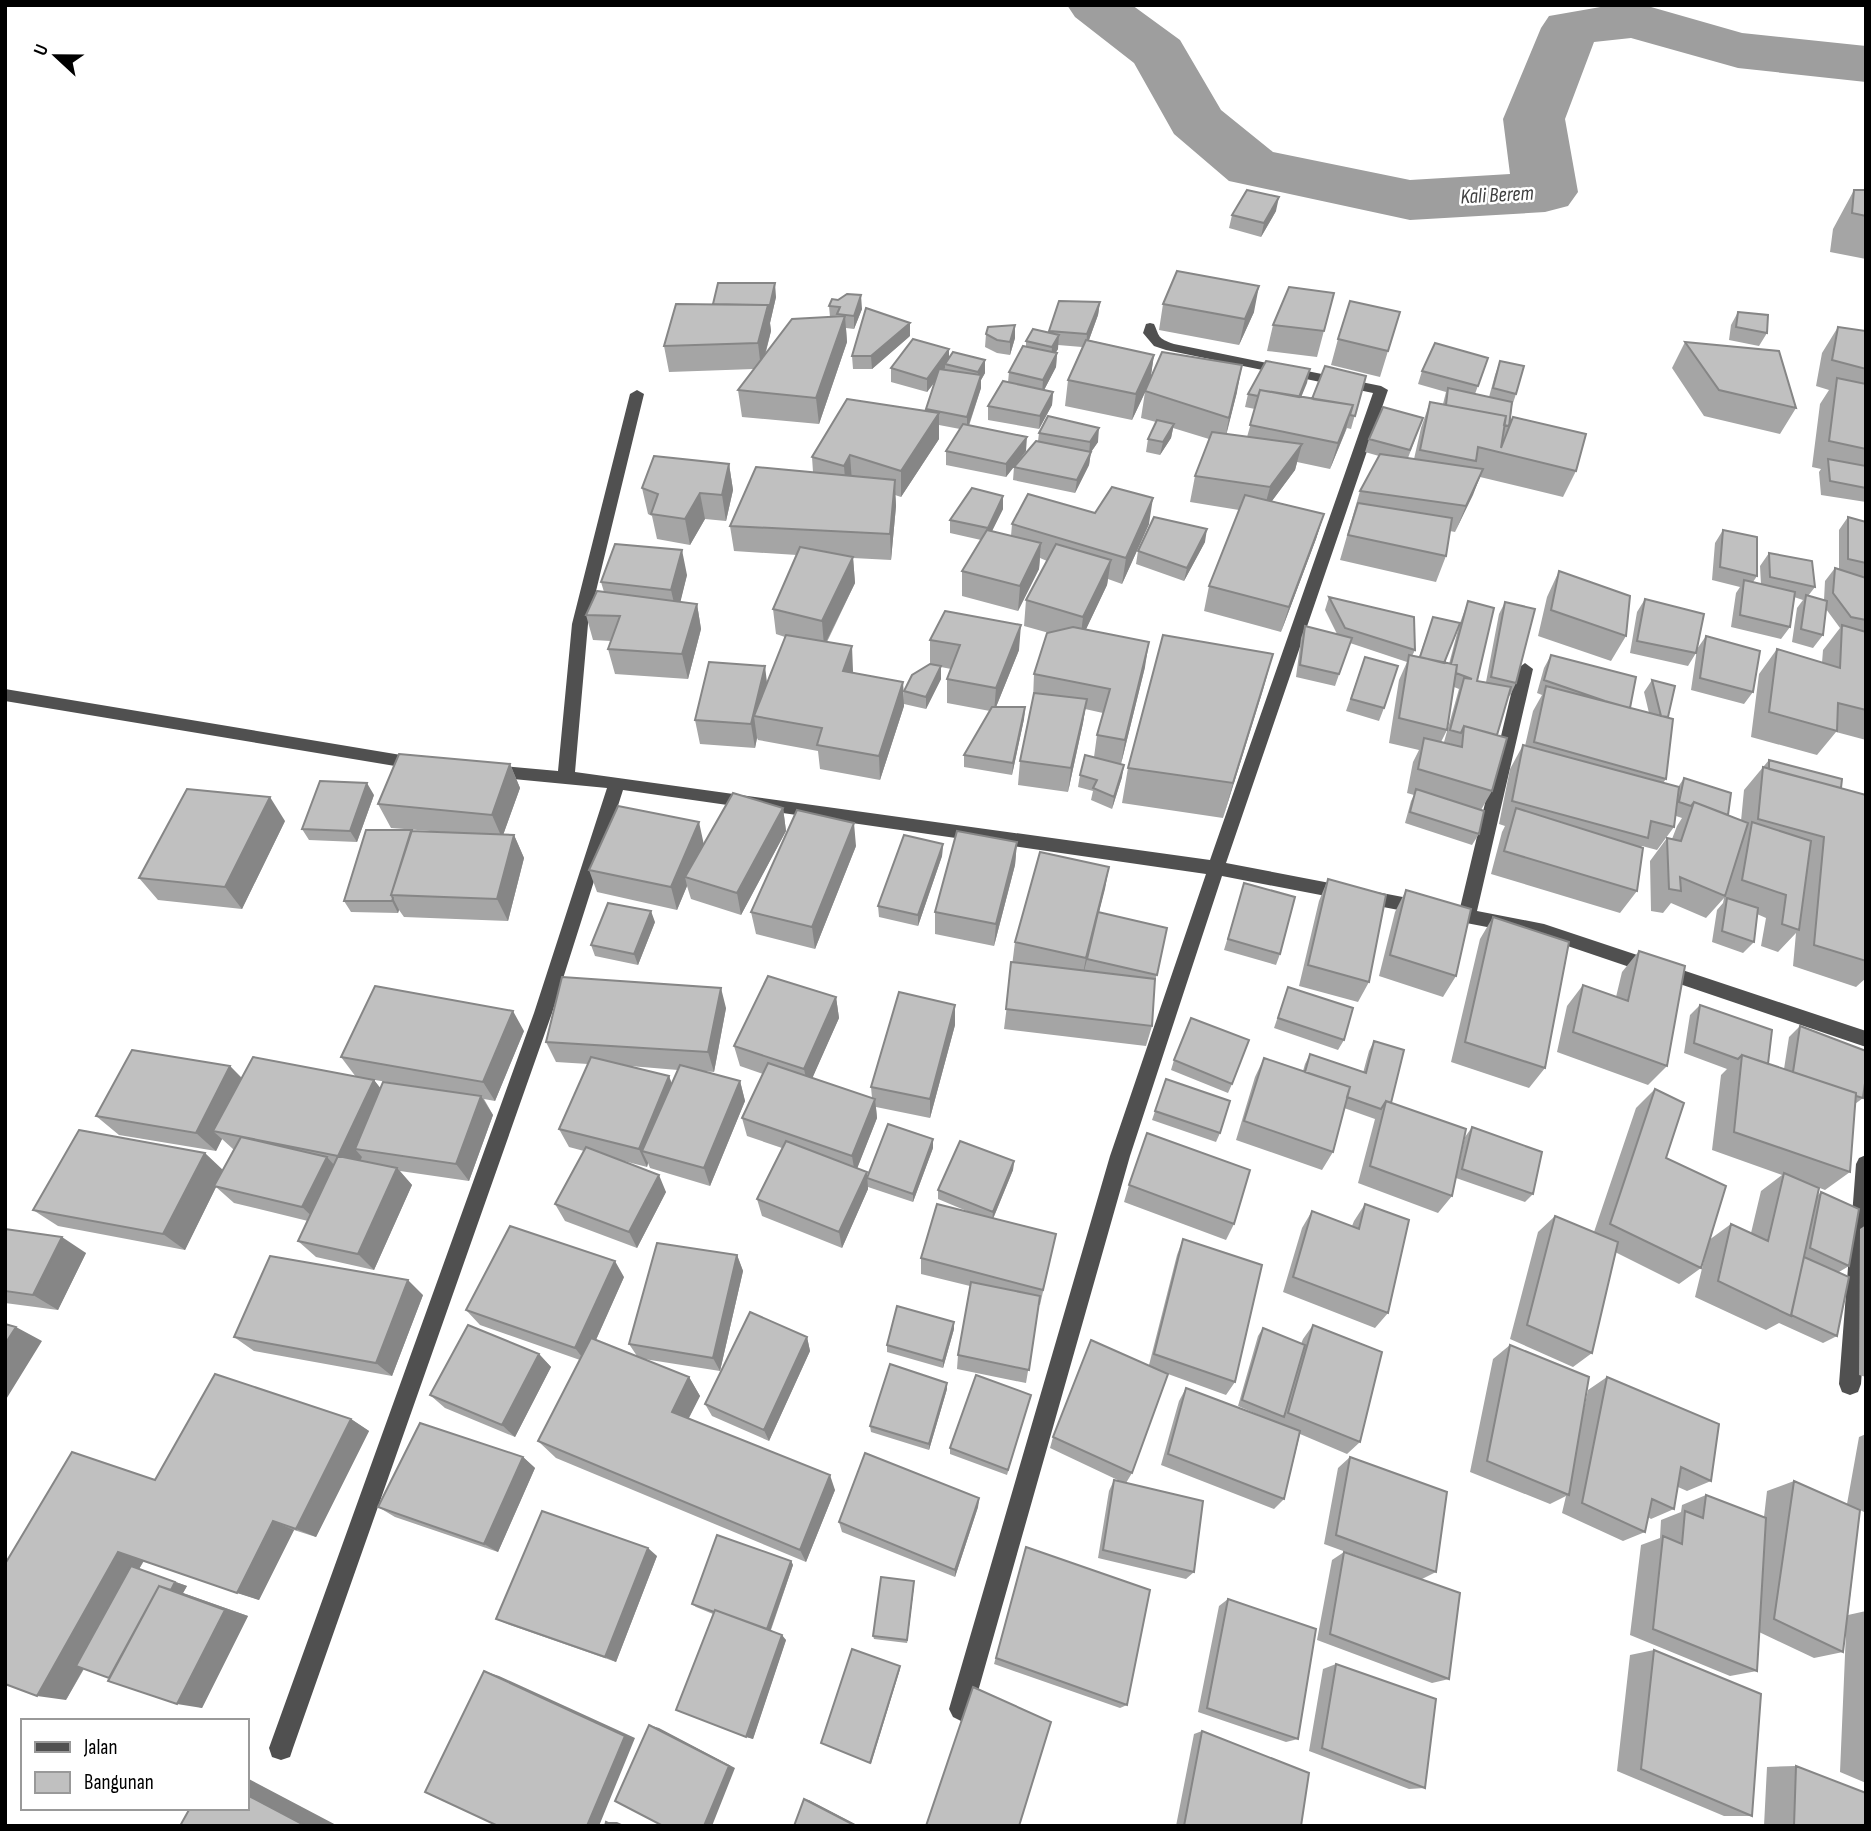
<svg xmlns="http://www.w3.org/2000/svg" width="1871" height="1831" font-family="'Sofia Sans Condensed',sans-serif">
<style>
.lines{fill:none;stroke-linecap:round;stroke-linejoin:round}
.river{fill:#9e9e9e;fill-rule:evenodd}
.minor{fill:#505050;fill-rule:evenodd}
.wall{fill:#a5a5a5;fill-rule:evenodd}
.shaded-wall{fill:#868686}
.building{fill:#c0c0c0;stroke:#868686;stroke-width:2}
.labels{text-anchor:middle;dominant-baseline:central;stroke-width:5;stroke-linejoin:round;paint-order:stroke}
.far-water-label{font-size:21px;font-style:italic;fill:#3f3f3f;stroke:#fff}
</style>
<rect width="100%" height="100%" fill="#fff"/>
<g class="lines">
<!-- river -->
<path class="river" d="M1067,5H1132L1180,40L1221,110L1273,152L1410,180L1510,174L1503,119L1541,28L1549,16L1612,5H1644L1742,33L1866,46V82L1738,68L1631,38L1594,42L1565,119L1578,192L1568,206L1545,212L1410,220L1229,181L1174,134L1134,63L1075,17Z"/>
<!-- minor -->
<path class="minor" d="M1150,323L1154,324C1160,337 1157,338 1174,344L1381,386L1388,390L1226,863L1460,908L1517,669L1525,663L1533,669L1477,911L1544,924L1866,1031V1047L1544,938L1222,876L1130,1156L973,1709L969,1717L961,1721L953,1717L949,1709L1110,1156L1206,874L623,790L552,1013L293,1748L290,1757L281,1760L272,1757L269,1748L534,1013L607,788L492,777L484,771L492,765L558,771L572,624L630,394L637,390L644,394L588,624L575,772L1210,860L1373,393L1166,350L1154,346L1143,333L1146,324Z
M5,689L419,758L427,764L419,770L5,701Z
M1866,1155V1310L1861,1384L1858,1392L1850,1395L1842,1392L1839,1384L1856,1164L1859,1158Z"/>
</g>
<!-- wall -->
<path class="wall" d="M1854,190H1866V259L1830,252L1833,229Z
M1276,211L1261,237L1229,228L1232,215Z
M1334,293L1317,357L1267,351L1273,325Z
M776,297L770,323L771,331L765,356L830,317L829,306L862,309L854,329L846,328L847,342L819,424L742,417L738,390L754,369L669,372L664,346L713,304Z
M1100,302L1098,315L1089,340L1154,355L1150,380L1237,392L1226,434L1247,437L1255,409L1245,407L1248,394L1310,369L1301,397L1312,399L1366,376L1351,429L1347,428L1330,469L1297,462L1295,470L1272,501L1324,514L1316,539L1281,632L1204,611L1209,586L1239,510L1190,502L1195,476L1209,439L1173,428L1171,438L1160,455L1146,452L1148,439L1156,422L1141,418L1145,392L1132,420L1065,406L1068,380L1082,347L1058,345V349L1055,353H1057L1056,367L1044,390L1053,392L1052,405L1039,429L988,420V406L1008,382L1009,372L1026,346V341L1049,333V331Z
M1163,304L1254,312L1239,345L1159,330Z
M1400,312L1380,377L1331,365L1338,339Z
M1738,312L1767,333L1759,346L1729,340L1731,325Z
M1838,327L1866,331V502L1821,495L1819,472L1821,469L1812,467L1820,404L1829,390L1816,386L1822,353Z
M986,334L1015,338L1010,355L997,353L985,347Z
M910,336L872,369H853L852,356Z
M1685,342L1796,408L1780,434L1704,416L1672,368Z
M949,358L985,360V373L981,380V388L969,426L1026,451L1006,477L946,465V451L960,429L939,425V439L901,497L895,495L896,506L891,560L853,558L855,583L827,642L853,671V673L903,682L904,706L880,780L820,769L818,751L758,740L757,738L755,748L700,744L695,720L767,683L785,637L776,634L773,609L797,555L734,551L730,526L813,472L812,457L926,411L935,382L927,392L891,382V368Z
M1488,358L1475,394L1489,397L1495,375L1500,361L1516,394L1512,406L1510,423L1576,471L1563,497L1480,477L1455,532L1450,531L1446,556L1436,582L1340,560L1360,491L1379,456L1365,452L1369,439L1423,418L1408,458L1414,459L1421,428L1430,402L1443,404L1446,392L1418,384L1422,371Z
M1039,433L1098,442L1091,452L1089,465L1075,493L1013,480L1014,467L1038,441Z
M729,464L733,490L726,521L705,519L690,545L657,539L652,516L648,514L642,488Z
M1003,496V509L992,531L1011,536L1012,524L1095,513L1149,524L1122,584L1108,579L1107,585L1086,629L1145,667L1121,764L1122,777L1112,809L1091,800L1093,791L1078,787L1080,775L1094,757L1097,735L1103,713L1085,709L1083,723L1068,792L1018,785L1020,761L1033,699L1034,674L1049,633L1024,626L1026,600L1047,561L1040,558L1039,569L1018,611L962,596V571L981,540L950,533V520Z
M1848,517L1866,522V740L1836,732L1817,755L1751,737L1759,674L1777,649L1822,663L1823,650L1840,628L1826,609L1823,635L1813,648L1792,642L1797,608L1803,600L1794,597L1790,627L1781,639L1731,627L1736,593L1740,587L1712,580L1715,543L1723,530L1757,576L1753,582L1761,584L1760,566L1769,553L1815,587L1808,596L1824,600L1825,581L1835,568L1839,569V530Z
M1205,542L1184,581L1136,564L1138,551Z
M1559,571L1626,636L1611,661L1538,636L1547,597Z
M687,575L680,602L697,604L701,629L688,679L615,674L608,649L611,641L593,640L586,615L604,592L601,582Z
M1329,597L1415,650L1412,656L1419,657L1433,617L1460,623L1468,601L1477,681L1486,682L1499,614L1505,602L1516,683L1510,696L1508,695L1497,735L1492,791L1481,810L1479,834L1472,845L1405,823L1411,801L1414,795L1407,793L1413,762L1419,750L1389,743L1399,680L1407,662L1350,643L1335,686L1296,677L1301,638L1305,626L1337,634L1325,610ZM1459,626L1449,664L1444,663ZM1454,687L1459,689L1444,742L1455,745L1441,742L1447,730Z
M1645,599L1696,653L1688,666L1630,653L1637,612Z
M1706,636L1753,692L1744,704L1691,690L1697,649Z
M930,640L1019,650L996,707H1025L1024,719L1012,775L964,767V755L990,711L947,703V679L951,669L941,667V679L926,709L904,704V691L930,664Z
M1273,654L1223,818L1122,803L1128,768Z
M1551,655L1630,708L1649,713L1644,692L1652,680L1668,717L1666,779L1663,783L1678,787L1684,778L1728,815L1741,821L1744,790L1769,760L1841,788L1866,961V978L1856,987L1793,966L1796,933L1778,952L1761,946L1766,918L1757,914L1754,942L1743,953L1712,942L1717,910L1723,903L1724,898L1706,918L1671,903L1663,913L1651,911L1650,861L1667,838L1672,839L1677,826L1682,818L1676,816L1674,827L1657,850L1642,846L1641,847L1637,891L1620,913L1491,874L1502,832L1505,826L1499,824L1510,769L1523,745L1525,746L1533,711L1542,695L1537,693L1544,668Z
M1365,657L1384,708L1379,721L1346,711Z
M510,764L520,788L503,835H514L524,858L508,921L404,917L399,910L398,913L351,912L344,901L412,830L413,831L444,832L391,828L378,804Z
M374,795L357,842L309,840L302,829Z
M783,808L786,831L741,915L691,899L687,886L677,910L597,892L589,870L704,844Z
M285,821L242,909L158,900L139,878Z
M1017,842L1015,865L994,946L935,934V912Z
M943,844L942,856L918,926L879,917L878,906Z
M856,846L815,949L756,934L751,912Z
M1109,867L1099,912L1167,928L1155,982L1152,1026L1146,1046L1004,1029L1015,942Z
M1328,879L1369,982L1358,1002L1299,986L1319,901Z
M1406,890L1456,976L1443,997L1379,976L1395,912Z
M1241,894L1280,954L1276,965L1224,950Z
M1493,917L1545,1068L1529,1088L1451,1062L1480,939Z
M655,922L638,965L595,956L591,945Z
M1639,951L1667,1066L1648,1085L1557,1052L1567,1006L1583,985L1616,997L1622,972Z
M1288,987L1344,1040L1338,1050L1274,1028Z
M836,997L839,1018L812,1078L872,1098L871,1087L955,1005V1025L930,1118L876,1107L877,1118L857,1168L867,1177L933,1148L913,1202L868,1187V1189L842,1248L762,1216L757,1199L782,1148L747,1136L742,1118L763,1074L740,1066L734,1046Z
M1700,1005L1768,1064L1784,1069L1789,1037L1800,1026L1863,1098L1855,1104L1850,1172L1825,1190L1809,1184L1818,1195L1821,1192L1849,1266L1839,1272L1837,1336L1823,1343L1779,1323L1766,1330L1695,1297L1709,1240L1731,1224L1751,1233L1761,1191L1782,1175L1712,1150L1721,1075L1727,1069L1684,1053L1690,1015Z
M726,1008L714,1072L703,1071L740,1081L745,1101L710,1186L650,1168L648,1163L647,1167L620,1160L666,1192L637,1248L565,1221L555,1204L584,1151L569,1147L559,1129L588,1064L556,1062L546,1042ZM630,1066L678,1070L672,1085L669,1076Z
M524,1031L495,1101L484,1099L493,1115L469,1181L400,1171L412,1185L374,1270L316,1257L298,1241L308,1221L234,1203L216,1187L185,1250L58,1226L33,1210L223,1170L235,1149H233L222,1139L216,1151L119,1135L96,1116L230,1066L242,1078L356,1077L341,1057ZM363,1078L405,1085L380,1088L374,1080Z
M1374,1041L1391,1103L1459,1164L1465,1137L1472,1127L1533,1194L1525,1202L1456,1178L1452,1196L1438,1213L1358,1183L1375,1119L1344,1108L1333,1152L1322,1170L1236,1140L1255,1077L1264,1058L1303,1071L1305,1064L1310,1054L1363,1073L1369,1051Z
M1174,1060L1232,1084L1228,1093L1171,1070Z
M1166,1079L1220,1133L1216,1142L1152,1120Z
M1655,1089L1666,1158L1701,1268L1679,1284L1615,1252L1592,1353L1573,1367L1510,1339L1538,1232L1555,1216L1594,1232L1636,1108Z
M1014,1161L1013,1170L993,1219L1056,1234L1040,1305H1039L1026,1383L957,1369L958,1355L970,1286L921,1274V1258L974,1214L938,1199V1190Z
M1129,1185L1234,1224L1226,1240L1124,1202Z
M1365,1204L1388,1313L1375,1328L1283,1292L1302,1228L1312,1211L1352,1226L1354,1221Z
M1866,1225V1377L1859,1375L1860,1229Z
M5,1229L86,1253L58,1310L5,1303Z
M1183,1239L1235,1382L1226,1395L1168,1374L1132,1473L1126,1483L1194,1572L1186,1579L1098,1558L1109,1491L1114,1480L1124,1483L1050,1448L1053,1437L1149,1365L1177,1255Z
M737,1255L743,1271L720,1371L644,1359L689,1377L700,1396L689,1418L835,1490L806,1562L556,1458L538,1441L580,1360L480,1325L466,1310L624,1277L596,1340L637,1356L629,1344Z
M423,1295L392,1376L254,1351L234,1337Z
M1313,1325L1360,1442L1347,1454L1300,1434L1284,1499L1274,1509L1161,1465L1179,1401L1186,1388L1278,1423L1238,1406L1258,1336L1263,1328L1301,1344L1303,1339Z
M954,1329L943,1368L887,1352V1345Z
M807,1337L810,1351L769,1441L712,1416L705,1404Z
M1510,1345L1582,1418L1588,1390L1607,1377L1711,1481L1687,1491L1678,1487L1674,1509L1651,1519L1648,1517L1645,1532L1623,1541L1562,1513L1566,1496L1550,1504L1470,1472L1493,1359Z
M539,1354L551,1367L515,1437L445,1408L430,1395Z
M947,1389L929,1450L871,1432L870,1426Z
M1029,1401L1007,1475L950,1454V1448Z
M351,1419L369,1431L316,1537L294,1530L259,1600L144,1561L139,1569L187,1586L183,1593L248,1616L202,1708L109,1678L84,1669L66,1700L155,1480Z
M1866,1434V1513L1860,1510L1848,1615L1866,1611V1783L1840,1772L1846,1632L1843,1652L1814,1658L1759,1632L1757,1671L1730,1676L1630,1635L1641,1545L1660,1538L1661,1520L1681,1512L1682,1505L1706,1495L1764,1517L1767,1491L1794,1481L1847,1504L1859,1437Z
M523,1457L535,1468L498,1552L395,1517L378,1507Z
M1350,1457L1436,1572L1422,1579L1449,1679L1432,1683L1317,1640L1332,1560L1344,1552L1368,1560L1324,1544L1338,1468Z
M979,1498L978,1507L955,1577L842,1532L839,1522Z
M1026,1547L1127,1705L1120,1708L994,1664Z
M657,1556L616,1662L510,1625L496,1619Z
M791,1561L793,1565L771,1630L786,1640L753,1739L676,1710L713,1614L696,1607L692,1604Z
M914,1585L907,1643L874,1639L873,1636Z
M1228,1599L1298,1739L1286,1742L1198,1712L1219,1606Z
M1654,1650L1752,1816H1724L1617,1771L1630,1655Z
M1336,1664L1425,1788L1409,1789L1309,1751L1323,1669Z
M1202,1731L1301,1826H1176L1194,1734Z
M1796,1766L1866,1826H1764L1767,1767Z"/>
<!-- shaded-wall -->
<path class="shaded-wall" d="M1279,197L1276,211L1261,237L1264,223Z
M775,283L776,297L770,323L771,331L761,369L758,343Z
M1259,286L1254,312L1239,345L1245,319Z
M861,295L862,309L854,329V316Z
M1100,302L1098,315L1086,348L1087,334Z
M845,316L847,342L819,424L816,398Z
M910,323V336L872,369L871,356Z
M1015,325V338L1010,355V342Z
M1059,335L1058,349L1051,361L1052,347Z
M949,349V362L945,364V368L927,392V379Z
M1057,353L1056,367L1042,394L1043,380Z
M1154,355L1150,382L1132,420L1136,394Z
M985,360V373L981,380V388L967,430V417L978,385V372Z
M1242,365L1237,392L1224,444L1229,418Z
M1310,369L1307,383L1293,417L1297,404Z
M1053,392L1052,405L1039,429L1040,416Z
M1353,405L1345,432L1330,469L1338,443Z
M939,413V439L901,497V471Z
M1174,424L1171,438L1160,455L1163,442Z
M1099,428L1098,442L1089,455L1090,442Z
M1027,437L1026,451L1006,477V464Z
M1302,444L1295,470L1263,513L1270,487Z
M1091,452L1089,465L1075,493L1077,480Z
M850,455L852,482L846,492L844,466Z
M729,464L733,490L726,521L722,495Z
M1483,469L1473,495L1455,532L1466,506Z
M895,480L896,506L891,560L890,534Z
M700,493L705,519L690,545L685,519Z
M1003,496V509L987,541L988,528Z
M1153,498L1149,524L1122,584L1126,558Z
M1324,514L1316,539L1281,632L1289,607Z
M1207,529L1205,542L1184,581L1187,568Z
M1041,543L1039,569L1018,611L1020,586Z
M682,550L687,575L677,616L671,590Z
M853,557L855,583L824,646L822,621Z
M1111,560L1107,585L1080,642L1083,617Z
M697,604L701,629L688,679L682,654Z
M1021,625L1019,650L994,712L996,688Z
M1149,642L1145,667L1121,764L1125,740Z
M852,646L853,671L845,695L843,671Z
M1273,654L1263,690L1223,818L1233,783Z
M765,666L768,691L754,716L757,738L755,748L751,724Z
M941,666V679L926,709V697Z
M903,682L904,706L880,780L879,756Z
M1087,699L1083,723L1068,792L1071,768Z
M1025,707L1024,719L1012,775L1013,763Z
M510,764L520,788L502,838L492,815Z
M1124,765L1122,777L1112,809L1114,797Z
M367,783L374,795L357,842L350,831Z
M270,797L285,821L242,909L225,887Z
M783,808L786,831L741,915L737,893Z
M699,822L704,845L685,877L687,886L677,910L671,887Z
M854,823L856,846L815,949L812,927Z
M514,835L524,858L508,921L497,899Z
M1017,842L1015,865L994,946L996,924Z
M943,844L942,856L918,926V915Z
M1109,867L1105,889L1082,979L1086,958Z
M393,898L399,910L398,913L392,901Z
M651,911L655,922L638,965L634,954Z
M721,988L726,1008L714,1072L708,1052Z
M836,997L839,1018L808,1088L804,1069Z
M955,1005V1025L930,1118V1099Z
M513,1011L524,1031L495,1101L483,1082Z
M230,1066L248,1085L213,1131L222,1139L216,1151L196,1133Z
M669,1076L676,1095L642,1151L648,1163L647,1167L639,1149Z
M374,1080L389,1099L355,1149L362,1157L354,1174L338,1156Z
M740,1081L745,1101L710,1186L704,1168Z
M481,1096L493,1115L469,1181L456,1164Z
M875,1099L877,1118L855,1174L852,1156Z
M933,1139V1148L913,1202V1194Z
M205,1153L224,1171L185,1250L163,1234Z
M327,1157L343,1175L319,1223L302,1207Z
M1014,1161L1013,1170L992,1221L993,1212Z
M397,1168L412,1185L374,1270L358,1254Z
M867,1172L868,1189L842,1248L839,1232Z
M659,1175L666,1192L637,1248L629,1232Z
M62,1237L86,1253L58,1310L33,1295Z
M737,1255L743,1271L720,1371L713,1358Z
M615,1261L624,1277L586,1362L575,1348Z
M408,1280L423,1295L392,1376L376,1363Z
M954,1322V1329L943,1368V1361Z
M16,1327L42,1341L5,1401V1344Z
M807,1337L810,1351L769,1441L764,1430Z
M539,1354L551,1367L515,1437L502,1425Z
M689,1377L700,1396L683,1429L672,1412Z
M947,1383V1389L929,1450V1444Z
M351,1419L369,1431L316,1537L296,1529Z
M523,1457L535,1468L498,1552L484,1544Z
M830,1475L835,1490L806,1562L800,1550Z
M979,1498L978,1507L955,1577V1570Z
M273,1521L294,1530L259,1600L237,1593Z
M648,1548L657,1556L616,1662L605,1657Z
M118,1552L144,1560L139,1569L187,1586L183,1593L248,1616L202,1708L177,1704L135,1685L139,1569L66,1700L37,1696Z
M791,1561L793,1565L769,1634L767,1631Z
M914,1581V1585L907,1643V1640Z
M782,1635L786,1640L753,1739L746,1737Z
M900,1666V1669L871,1764L870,1763Z
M484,1671L499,1676L635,1738L599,1826H587Z
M649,1725L659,1728L735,1768L712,1826H704Z
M247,1778L338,1826H306L247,1795Z
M804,1799L809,1800L859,1826H856Z
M606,1822H617L626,1826H614Z"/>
<!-- building -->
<path class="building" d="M1247,190L1279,197L1264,223L1232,215Z
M1854,190H1866V216L1852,213Z
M1177,271L1259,286L1245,319L1163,304Z
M718,283H775L769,309L768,305L713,304Z
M1289,287L1334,293L1324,331L1273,325Z
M847,294L861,295L854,316L837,314L840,307L829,306L832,299L838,300Z
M1059,301L1100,302L1087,334L1049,331Z
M1350,301L1400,312L1388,351L1338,339Z
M676,304L768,305L758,343L664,346Z
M866,308L910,323L871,356H852Z
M1738,312L1768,315L1767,333L1736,327Z
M845,316L816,398L738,390L792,319Z
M1015,325L1010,342L997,340L986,334L988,327Z
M1838,327L1866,331V369L1832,360Z
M1033,329L1059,335L1052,347L1026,341Z
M913,339L949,349L927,379L891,368Z
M1086,340L1154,355L1136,394L1068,380Z
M1685,342L1779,351L1796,408L1719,390Z
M1435,343L1488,358L1478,386L1422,371Z
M1023,346L1057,353L1043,380L1009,372Z
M953,352L985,360L978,372L945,364Z
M1162,352L1242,365L1229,418L1145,391Z
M1266,361L1310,369L1299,397L1260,390L1258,396L1248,394Z
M1500,361L1524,366L1516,394L1493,388Z
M1325,366L1366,376L1355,416L1350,415L1353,405L1312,399Z
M939,369L981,375L967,417L926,409Z
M1837,378L1866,384V449L1829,441Z
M1003,381L1053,392L1040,416L988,406Z
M1448,388L1512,402L1509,426L1504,425L1506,416L1446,405Z
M1260,390L1353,405L1338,443L1250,425Z
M847,399L939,413L901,471L850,455L844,466L812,457Z
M1430,402L1506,416L1501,448L1513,417L1586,434L1576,471L1478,447L1476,461L1420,450Z
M1383,407L1423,418L1410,450L1369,439Z
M1048,416L1099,428L1090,442L1039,433Z
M1157,420L1174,424L1163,442L1148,439Z
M963,424L1027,437L1006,464L946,451Z
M1212,432L1302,444L1270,487L1195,476Z
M1036,441L1091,452L1077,480L1014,467Z
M1380,454L1483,469L1466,506L1360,491Z
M654,456L729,464L722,495L700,493L685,519L651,514L658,494L642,488Z
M1828,459L1866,466V488L1830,481Z
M756,467L895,480L890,534L730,526Z
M1112,487L1153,498L1126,558L1012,524L1028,494L1095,513Z
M972,488L1003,496L988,528L950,520Z
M1245,495L1324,514L1289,607L1209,586Z
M1358,503L1452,518L1446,556L1348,535Z
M1154,517L1207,529L1187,568L1138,551Z
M1848,517L1866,522V563L1848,559Z
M987,530L1041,543L1020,586L962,571Z
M1723,530L1757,537V576L1720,567Z
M615,544L682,550L671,590L601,582Z
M1056,544L1111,560L1083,617L1026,600Z
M800,547L853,557L822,621L773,609Z
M1769,553L1812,561L1815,587L1770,577Z
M1835,568L1866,578V620L1851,617L1833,593Z
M1559,571L1630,596L1626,636L1551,610Z
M1744,580L1795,592L1790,627L1740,615Z
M597,591L697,604L682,654L608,649L620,616L586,615Z
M1806,595L1827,601L1823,635L1801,629Z
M1329,597L1414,617L1415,650L1345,628Z
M1645,599L1704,614L1696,653L1637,641Z
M1468,601L1494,608L1477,681L1511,687L1497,735L1464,726L1461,733L1450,730L1464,678L1472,679L1456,673L1457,665L1451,664Z
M1505,602L1535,609L1516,683L1491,677Z
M945,611L1021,625L996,688L947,679L960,645L930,640Z
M1433,617L1460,623L1444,663L1420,657Z
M1842,625L1866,632V710L1838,703L1837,731L1769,712L1777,649L1840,668Z
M1305,626L1352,638L1339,674L1300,665Z
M1073,627L1149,642L1125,740L1097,735L1110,689L1034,674L1047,633Z
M786,635L852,646L843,671L903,682L879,756L817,745L822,728L754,716Z
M1163,635L1273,654L1233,783L1128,768Z
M1706,636L1760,651L1753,692L1700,678Z
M1409,655L1457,665L1447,730L1399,718Z
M1551,655L1636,677L1630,708L1605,701L1544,680Z
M1365,657L1398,666L1384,708L1351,699Z
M709,662L765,666L751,724L695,720Z
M930,664L941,666L926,697L904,691L912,675Z
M1652,680L1675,686L1668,717L1661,716Z
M1546,686L1673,719L1666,779L1534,742Z
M1034,693L1087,699L1071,768L1020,761Z
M992,707H1025L1013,763L964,755Z
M1464,726L1507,738L1492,791L1418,769L1424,738L1462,747Z
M1523,745L1679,787L1674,827L1651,821L1648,838L1512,801Z
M399,754L510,764L492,815L378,804Z
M1085,755L1124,765L1114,797L1093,788L1097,780L1080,775Z
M1769,760L1842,779L1841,788L1769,769Z
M1763,767L1866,795V961L1814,945L1824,837L1758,819Z
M1684,778L1731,793L1728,815L1694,802L1691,806L1679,802Z
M320,781L367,783L350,831L302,829Z
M187,789L270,797L225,887L139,878Z
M1416,789L1484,811L1479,834L1410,812Z
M733,793L783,808L737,893L685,877Z
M1694,802L1748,823L1725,896L1680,877L1681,891L1669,889L1667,838L1681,841Z
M618,806L699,822L671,887L589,870Z
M1516,808L1643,848L1637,891L1504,851Z
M797,810L854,823L812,927L751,912Z
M1752,822L1811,841L1799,930L1782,924L1786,895L1742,880Z
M366,830H412L391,895L393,898L392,901H344Z
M411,831L514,835L497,899L391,895Z
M957,831L1017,842L996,924L935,912Z
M904,835L943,844L918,915L878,906Z
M1040,852L1109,867L1086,958L1015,942Z
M1328,879L1386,895L1369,982L1308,965Z
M1244,883L1295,897L1280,954L1228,939Z
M1406,890L1471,909L1456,976L1390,955Z
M1727,898L1758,908L1754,942L1722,931Z
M608,903L651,911L634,954L591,945Z
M1098,912L1167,928L1157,975L1087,959Z
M1493,917L1569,942L1545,1068L1465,1042Z
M1639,951L1685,966L1667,1066L1573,1032L1583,985L1628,1001Z
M1011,962L1155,979L1152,1026L1006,1009Z
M768,976L836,997L804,1069L734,1046Z
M562,977L721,988L708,1052L546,1042Z
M375,986L513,1011L483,1082L341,1057Z
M1288,987L1353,1008L1344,1040L1278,1018Z
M899,992L955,1005L930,1099L871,1087Z
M1700,1005L1772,1030L1768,1064L1742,1055L1738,1059L1694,1043Z
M1191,1018L1249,1040L1232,1084L1174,1060Z
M1800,1026L1866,1051V1076L1863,1098L1856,1096V1093L1793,1072Z
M1374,1041L1404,1050L1391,1103L1386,1101L1381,1109L1347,1097L1350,1087L1305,1072L1310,1054L1366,1073Z
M132,1050L230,1066L196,1133L96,1116Z
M1742,1055L1856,1093L1850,1172L1734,1132Z
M253,1057L374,1080L338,1156L397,1168L358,1254L298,1241L338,1156L213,1131Z
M591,1057L669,1076L639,1149L559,1129Z
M1264,1058L1350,1087L1333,1152L1244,1121Z
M768,1063L875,1099L852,1156L742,1118Z
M680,1065L740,1081L704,1168L642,1151Z
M1166,1079L1230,1101L1220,1133L1155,1111Z
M383,1082L481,1096L456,1164L355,1149Z
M1655,1089L1684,1103L1666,1158L1726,1186L1701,1268L1610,1224Z
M1386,1101L1466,1129L1452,1196L1370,1166Z
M888,1124L933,1139L913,1194L867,1178Z
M1472,1127L1542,1152L1533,1194L1462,1169Z
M79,1130L205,1153L163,1234L33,1210Z
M1147,1133L1250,1170L1234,1224L1129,1185Z
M241,1137L327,1157L302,1207L214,1186Z
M786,1141L867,1172L839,1232L757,1199Z
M960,1141L1014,1161L993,1212L938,1190Z
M586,1147L659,1175L629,1232L555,1204Z
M1784,1173L1819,1188L1791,1316L1718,1281L1731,1224L1768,1241Z
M1821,1192L1859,1209L1849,1266L1810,1248Z
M937,1204L1056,1234L1043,1290L921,1258Z
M1365,1204L1409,1220L1388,1313L1293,1277L1312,1211L1359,1229Z
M1555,1216L1618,1242L1592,1353L1527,1325Z
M510,1226L615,1261L575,1348L466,1310Z
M5,1229L62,1237L33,1295L5,1291Z
M1183,1239L1262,1265L1235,1382L1154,1354Z
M657,1243L737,1255L713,1358L629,1344Z
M270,1256L408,1280L376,1363L234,1337Z
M1804,1257L1849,1277L1837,1336L1791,1315Z
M971,1282L1040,1296L1029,1370L958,1355Z
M897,1306L954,1322L943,1361L887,1345Z
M750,1312L807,1337L764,1430L705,1404Z
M5,1324L16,1327L5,1344Z
M468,1325L539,1354L502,1425L430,1395Z
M1313,1325L1382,1352L1360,1442L1288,1413Z
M1263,1328L1305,1345L1284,1417L1242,1400Z
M591,1338L689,1377L672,1412L830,1475L800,1550L538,1441Z
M1091,1340L1168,1374L1132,1473L1053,1437Z
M1510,1345L1589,1377L1569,1495L1487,1461Z
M890,1364L947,1383L929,1444L870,1426Z
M215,1374L351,1419L296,1529L273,1521L237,1593L118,1552L37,1696L5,1684V1564L72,1452L155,1480Z
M976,1375L1031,1395L1008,1470L950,1448Z
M1607,1377L1719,1424L1711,1481L1681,1467L1674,1509L1652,1499L1645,1532L1582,1503Z
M1186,1388L1300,1431L1284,1499L1168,1454Z
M420,1423L523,1457L484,1544L378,1507Z
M865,1453L979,1498L955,1570L839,1522Z
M1350,1457L1447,1492L1436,1572L1336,1535Z
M1114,1480L1203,1501L1194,1572L1103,1550Z
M1794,1481L1860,1510L1843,1652L1774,1619Z
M1706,1495L1766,1518L1757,1671L1653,1629L1663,1536L1682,1544L1685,1511L1703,1518Z
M542,1511L648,1548L605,1657L496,1619Z
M717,1535L791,1561L767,1629L715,1610L714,1612L692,1604Z
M1026,1547L1150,1590L1127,1705L996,1658Z
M1344,1552L1460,1593L1449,1679L1330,1634Z
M131,1566L175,1582L171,1590L159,1586L109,1678L76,1666Z
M881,1577L914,1581L907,1640L873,1636Z
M159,1586L225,1610L177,1704L108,1681Z
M1228,1599L1316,1629L1298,1739L1207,1708Z
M715,1610L782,1635L746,1737L676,1710Z
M852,1649L900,1666L870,1763L821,1743Z
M1654,1650L1761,1694L1752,1816L1641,1769Z
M1336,1664L1436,1699L1425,1788L1322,1748Z
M484,1671L625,1736L587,1826H498L425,1792Z
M973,1687L1051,1722L1019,1826H926Z
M649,1725L729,1766L704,1826H663L615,1801Z
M1202,1731L1309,1773L1301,1826H1184Z
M1796,1766L1866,1793V1826H1794Z
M247,1795L306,1826H180L190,1808H247Z
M804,1799L856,1826H794Z
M606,1822L614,1826H605Z"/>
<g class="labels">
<!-- far-water labels -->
<g class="far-water-label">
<text transform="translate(1497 195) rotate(-3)">Kali Berem</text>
</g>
</g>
<!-- border -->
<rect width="1871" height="1831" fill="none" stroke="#000000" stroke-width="14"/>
<!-- legend -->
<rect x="21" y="1719" width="228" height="91" fill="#ffffff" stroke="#999999" stroke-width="2"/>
<rect x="35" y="1742" width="35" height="10" fill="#505050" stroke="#999999" stroke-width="2"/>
<text x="84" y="1754" font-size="21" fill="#000000">Jalan</text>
<rect x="35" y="1772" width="35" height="21" fill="#c0c0c0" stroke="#999999" stroke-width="2"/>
<text x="84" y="1789" font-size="21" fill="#000000">Bangunan</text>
<!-- north arrow -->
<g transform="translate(56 56) rotate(292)" stroke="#ffffff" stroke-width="5" paint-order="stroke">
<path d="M0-5L12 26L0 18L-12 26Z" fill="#000000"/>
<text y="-10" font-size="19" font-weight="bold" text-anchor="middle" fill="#000000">U</text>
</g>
</svg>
